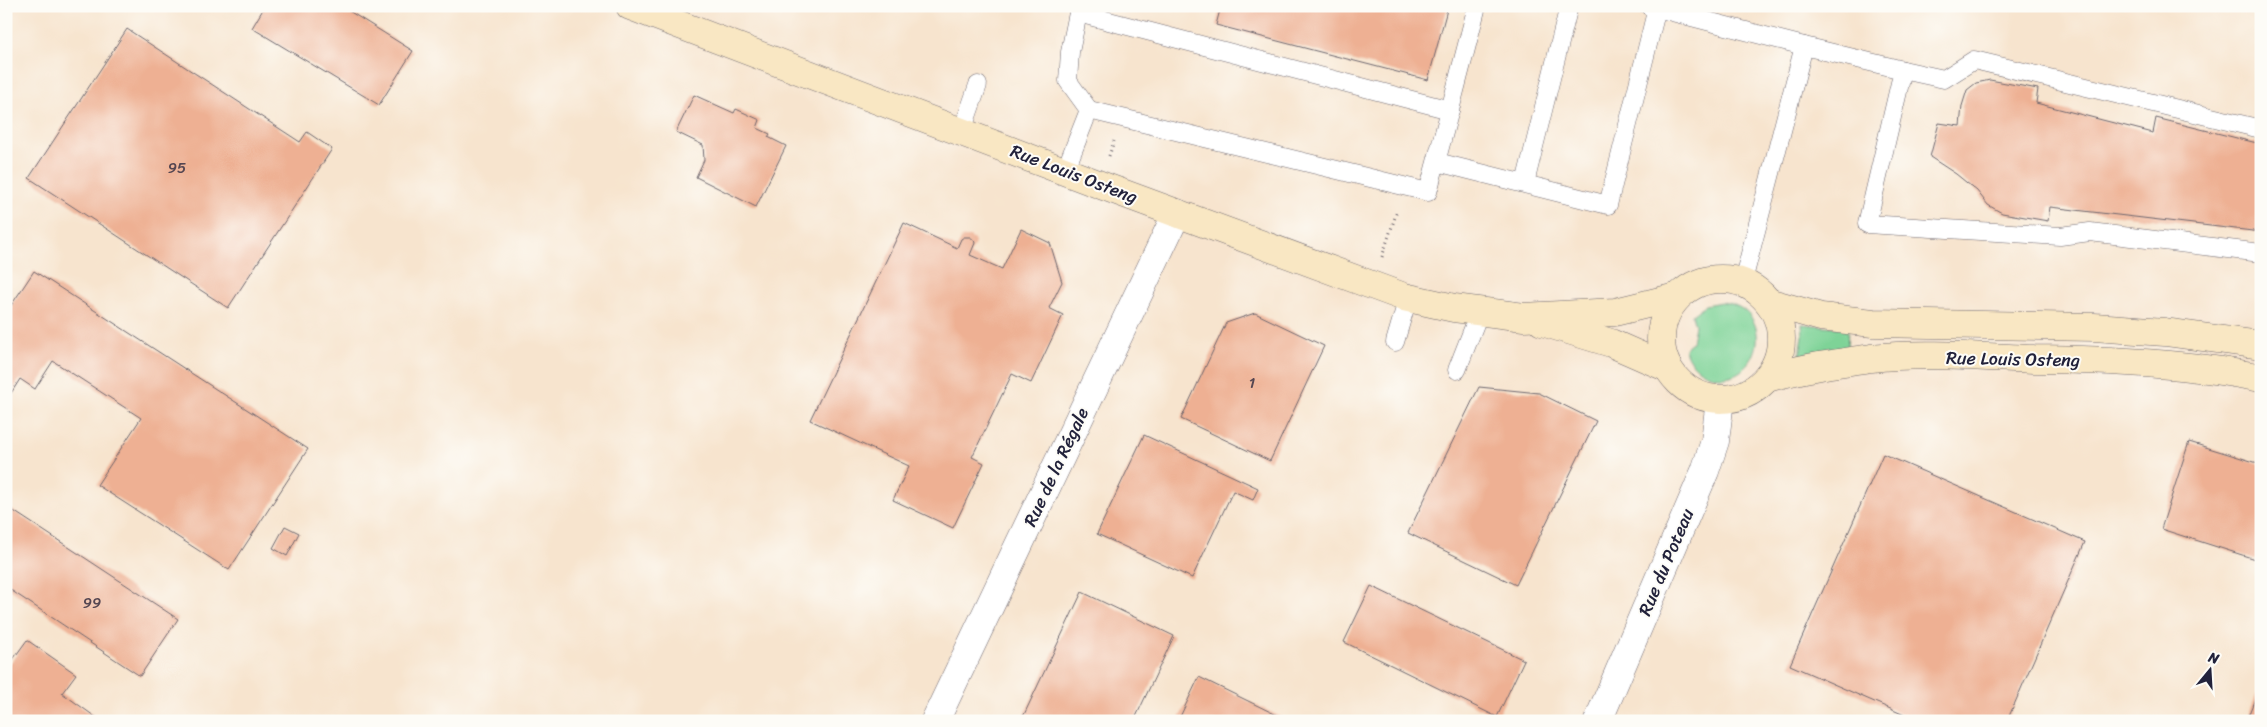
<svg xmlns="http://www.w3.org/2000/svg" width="2267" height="727" font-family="Sriracha,sans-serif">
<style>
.green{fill:#7ed397;stroke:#507a69}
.building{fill:#eeb093}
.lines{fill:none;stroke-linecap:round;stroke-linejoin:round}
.lane-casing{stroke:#6d666e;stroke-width:19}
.street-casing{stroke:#6d666e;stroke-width:29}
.secondary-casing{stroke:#6d666e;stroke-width:29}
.path{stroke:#6d666e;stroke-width:3;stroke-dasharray:1 4;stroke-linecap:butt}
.lane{stroke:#fff;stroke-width:18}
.street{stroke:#fff;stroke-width:28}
.secondary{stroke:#f9e7c3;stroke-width:28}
.labels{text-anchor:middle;stroke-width:4;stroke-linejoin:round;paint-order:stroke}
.number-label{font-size:15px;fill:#554651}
.street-label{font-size:18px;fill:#22223b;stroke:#fdfcf7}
</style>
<rect width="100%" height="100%" fill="#fdfcf7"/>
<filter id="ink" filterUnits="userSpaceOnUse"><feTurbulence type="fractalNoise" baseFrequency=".02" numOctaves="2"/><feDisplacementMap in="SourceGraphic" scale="10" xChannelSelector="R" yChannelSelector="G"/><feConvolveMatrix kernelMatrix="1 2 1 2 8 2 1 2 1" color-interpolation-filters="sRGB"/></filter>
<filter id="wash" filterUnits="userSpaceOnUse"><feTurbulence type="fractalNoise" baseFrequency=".0096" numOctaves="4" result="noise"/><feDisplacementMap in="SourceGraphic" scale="20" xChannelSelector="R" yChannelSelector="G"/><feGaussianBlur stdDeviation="1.12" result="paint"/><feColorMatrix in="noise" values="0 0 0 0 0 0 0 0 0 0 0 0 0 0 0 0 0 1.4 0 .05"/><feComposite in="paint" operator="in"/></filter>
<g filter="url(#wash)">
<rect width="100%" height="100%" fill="#f7e4ce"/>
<g class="green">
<path d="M 1721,302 C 1785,309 1755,399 1703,372 C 1694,367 1686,358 1685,348 L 1692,342 L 1695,325 L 1692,315 L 1705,305 Z"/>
<polygon points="1802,324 1848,328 1847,352 1799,359 1803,336"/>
</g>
<g id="blocks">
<g class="building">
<polygon points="265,6 341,6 413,51 379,105 252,28"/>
<polygon points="1221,6 1448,6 1428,80 1216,25"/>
<polygon points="127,29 300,142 307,132 332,149 228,308 29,178"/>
<polygon points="1990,80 2038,89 2036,103 2153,133 2156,118 2261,144 2261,232 2050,207 2048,221 2002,213 1988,205 1977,191 1956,174 1930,157 1939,123 1960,126 1962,106 1967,90 1976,83"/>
<polygon points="694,95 734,113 736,109 760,120 757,128 770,134 768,137 786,146 756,207 696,177 704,160 703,145 676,132"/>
<polygon points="904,223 957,248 961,239 964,237 970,237 974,240 975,243 970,255 1002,269 1021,229 1050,243 1062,282 1049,308 1063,315 1031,383 1012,374 972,457 984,463 953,528 893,500 909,466 810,420"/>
<polygon points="34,271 308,449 229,570 97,485 141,418 53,361 35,389 20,379 6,401 6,313"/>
<polygon points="1255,313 1324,346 1270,461 1181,419 1226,323"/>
<polygon points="1479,387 1539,393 1596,421 1516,585 1408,533"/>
<polygon points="1144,435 1258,488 1253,500 1233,491 1192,578 1097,534"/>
<polygon points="2189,442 2261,464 2261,561 2161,529"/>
<polygon points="1883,454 2085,542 2007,721 1918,721 1790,665"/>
<polygon points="6,506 178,619 140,676 6,587"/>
<polygon points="285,526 299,533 287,556 273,548"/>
<polygon points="1371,586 1524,660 1497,717 1344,642"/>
<polygon points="1082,592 1174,636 1134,721 1021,721"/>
<polygon points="27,640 76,674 62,693 101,721 6,721 6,669"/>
<polygon points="1199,677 1289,721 1178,721"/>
<polygon points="2261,684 2261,721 2246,721"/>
</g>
</g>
</g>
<g filter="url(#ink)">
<use href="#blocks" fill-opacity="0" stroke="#6d666e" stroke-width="1"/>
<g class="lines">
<g class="lane-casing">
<g id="lane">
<polyline points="1649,6 1804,46 1743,281"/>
<polyline points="1804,46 1903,70"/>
<polyline points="1089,110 1428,192 1450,110"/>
<polyline points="2261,129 1974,60 1944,79 1903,70 1867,224 2060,236 2090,232 2261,253"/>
<polyline points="962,131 978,85"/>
<polyline points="1437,162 1608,205 1657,8"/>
<polyline points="1065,171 1089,110 1068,81 1070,52 1078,13 1450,110 1477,6"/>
<polyline points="1525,183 1569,6"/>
<polyline points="1395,342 1408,298"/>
<polyline points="1457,370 1480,311"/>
</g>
</g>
<g class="street-casing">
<g id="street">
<polyline points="935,721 1177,213"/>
<polyline points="1598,721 1705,471 1715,441 1720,400"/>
</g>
</g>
<g class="secondary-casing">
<g id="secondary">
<polyline points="630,6 1106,187 1404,297 1454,308 1524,317 1615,312 1676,297"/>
<circle cx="1721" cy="339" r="60"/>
<polyline points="1771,303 1821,317 1873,323 2094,327 2165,332 2261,345"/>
<polyline points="1542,322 1611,343 1668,368"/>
<path d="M 1767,378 C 1802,368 1836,363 1871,358 C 1921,352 1983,357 2034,359 C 2108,360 2188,363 2261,378"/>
</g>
</g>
<g class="path">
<polyline points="1109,156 1114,141"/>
<polyline points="1382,257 1397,211"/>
</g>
<use href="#lane" class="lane"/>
<use href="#street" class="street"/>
<use href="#secondary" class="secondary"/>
</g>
</g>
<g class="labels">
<g class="number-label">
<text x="177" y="173">95</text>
<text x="1252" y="388">1</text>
<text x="92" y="608">99</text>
</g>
<g class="street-label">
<text transform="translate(1074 174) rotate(21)" y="6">Rue Louis Osteng</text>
<text transform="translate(2013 359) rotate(1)" y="6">Rue Louis Osteng</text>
<text transform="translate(1056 467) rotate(-65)" y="6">Rue de la Régale</text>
<text transform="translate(1666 562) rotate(-67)" y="6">Rue du Poteau</text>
</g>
</g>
<rect width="2267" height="727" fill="none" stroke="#fdfcf7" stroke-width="25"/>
<g transform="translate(2210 670) rotate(18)" stroke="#fdfcf7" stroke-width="4" paint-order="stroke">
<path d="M0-4L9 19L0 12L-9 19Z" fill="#22223b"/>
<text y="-8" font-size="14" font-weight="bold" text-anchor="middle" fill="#22223b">N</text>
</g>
</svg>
